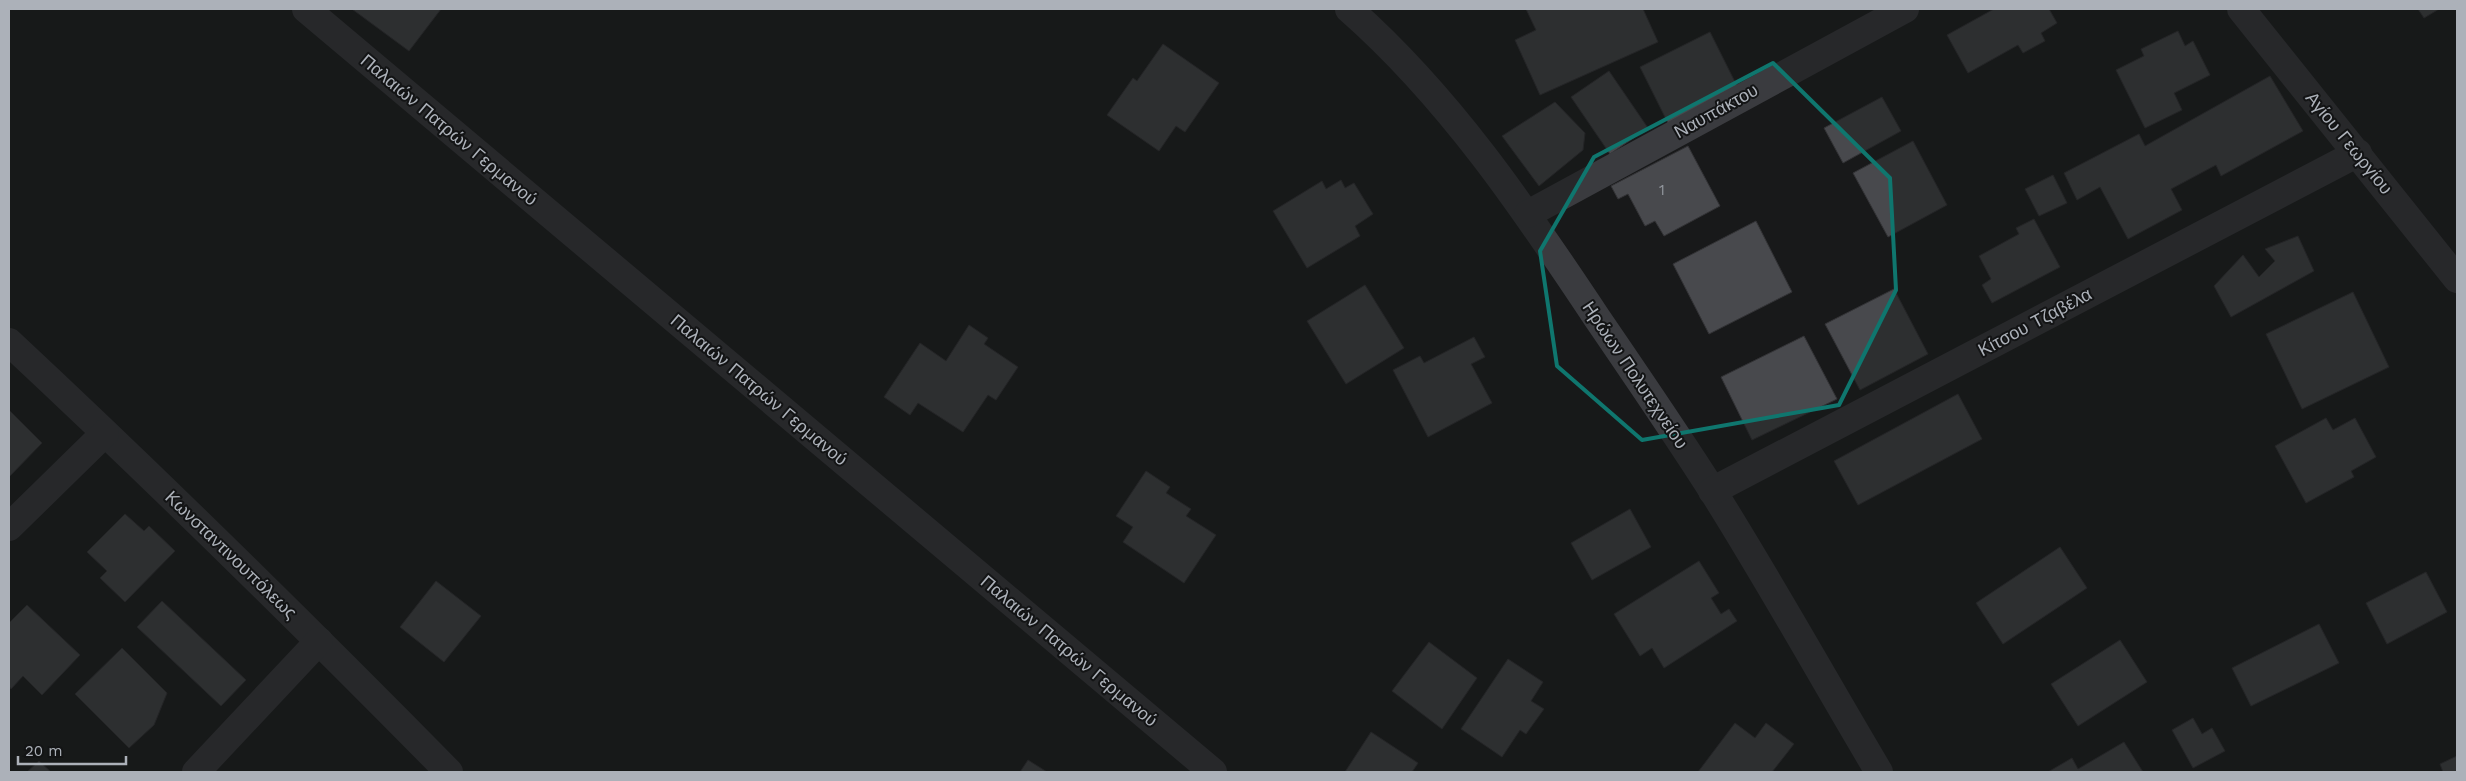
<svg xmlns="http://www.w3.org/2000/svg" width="2466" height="781" font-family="'Work Sans',sans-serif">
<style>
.building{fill:#48494d;stroke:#333336}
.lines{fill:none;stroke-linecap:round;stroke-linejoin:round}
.minor{stroke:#3a3b3f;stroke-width:28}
.marked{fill:none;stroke:#0f766e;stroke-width:4;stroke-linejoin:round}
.labels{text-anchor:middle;stroke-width:4;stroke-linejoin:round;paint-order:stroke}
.number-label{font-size:15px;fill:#93979e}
.street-label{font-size:18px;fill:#acb1b9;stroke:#131415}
</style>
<rect width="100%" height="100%" fill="#18191a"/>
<g class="building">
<polygon points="352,9 441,9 409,51"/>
<polygon points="1526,9 1643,9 1658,42 1540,95 1515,40 1536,30"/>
<polygon points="1994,9 2049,9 2057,23 2041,33 2045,41 2023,53 2018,45 1968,73 1947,35"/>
<polygon points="2418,9 2439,9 2424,18"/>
<polygon points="2178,31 2185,46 2193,41 2210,75 2174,93 2182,110 2145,128 2116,70 2144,56 2141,49"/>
<polygon points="1710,32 1740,92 1670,127 1640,67"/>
<polygon points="1163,44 1219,83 1185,132 1176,126 1159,151 1107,115 1133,78 1137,81"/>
<polygon points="1609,71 1648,128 1610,154 1571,97"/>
<polygon points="2270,76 2303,131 2221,176 2216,165 2171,189 2182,210 2128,239 2100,187 2077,200 2064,173 2139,134 2145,146"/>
<polygon points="1882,97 1901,131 1843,163 1824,128"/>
<polygon points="1555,102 1585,133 1583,150 1539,186 1502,136"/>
<polygon points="1913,141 1947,205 1888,237 1853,173"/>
<polygon points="1688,146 1720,206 1664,236 1655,221 1645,226 1628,194 1618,199 1611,186"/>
<polygon points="2053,175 2067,203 2039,216 2025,189"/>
<polygon points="1341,180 1345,188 1354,183 1373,214 1355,226 1360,236 1307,268 1273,211 1322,181 1326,189"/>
<polygon points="2034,219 2060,267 1992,303 1982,285 1991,279 1979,256 2019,234 2016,228"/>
<polygon points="1756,221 1792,292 1709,334 1673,264"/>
<polygon points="2298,236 2314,271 2231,317 2214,286 2243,255 2259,277 2275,261 2265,249"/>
<polygon points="1365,285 1404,348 1346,384 1307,321"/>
<polygon points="1894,289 1928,354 1860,390 1825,324"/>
<polygon points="2353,292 2389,367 2302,409 2266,334"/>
<polygon points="969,325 988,338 984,344 1018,367 996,400 988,395 963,432 918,403 910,415 884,397 920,343 946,361"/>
<polygon points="1804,336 1837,399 1752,440 1721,377"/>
<polygon points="1474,337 1485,357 1471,364 1492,403 1428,437 1393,370 1420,356 1424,363"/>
<polygon points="1958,394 1982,439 1858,505 1834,461"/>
<polygon points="9,410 42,443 9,477"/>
<polygon points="2326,418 2333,430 2355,418 2376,457 2351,471 2354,477 2306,503 2275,446"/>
<polygon points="1146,471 1170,487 1166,493 1191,509 1186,516 1216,535 1184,583 1123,542 1133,527 1116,516"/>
<polygon points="1630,509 1651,547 1592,580 1571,543"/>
<polygon points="125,514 144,531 149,526 175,551 125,602 100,578 107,571 87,552"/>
<polygon points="2060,547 2087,588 2003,644 1976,603"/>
<polygon points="1699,561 1719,593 1711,598 1721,614 1729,609 1737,621 1664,668 1652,648 1640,656 1614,614"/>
<polygon points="2426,572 2447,612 2387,644 2366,603"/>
<polygon points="436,581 481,616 444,662 400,627"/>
<polygon points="162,601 246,680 221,706 137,627"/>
<polygon points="27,605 80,655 42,695 23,676 11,689 9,686 9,623"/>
<polygon points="2319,624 2339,663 2251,706 2232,668"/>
<polygon points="2120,640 2147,682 2078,726 2051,684"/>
<polygon points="1429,642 1477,678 1442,729 1392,691"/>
<polygon points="122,648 167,693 154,725 129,748 75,694"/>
<polygon points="1508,659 1543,682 1531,701 1544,709 1526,734 1520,730 1502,757 1461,729"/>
<polygon points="2193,718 2202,734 2212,728 2225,751 2193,768 2172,730"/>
<polygon points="1735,723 1755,738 1766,723 1794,744 1772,772 1698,772"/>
<polygon points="1371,732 1418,763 1412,772 1345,772"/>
<polygon points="2124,742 2143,772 2048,772 2072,758 2078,769"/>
<polygon points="2457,756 2457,772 2443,772 2440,764"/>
<polygon points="1028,760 1047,772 1020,772"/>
<polygon points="39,761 51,772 27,772"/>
</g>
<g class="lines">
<g class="minor">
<polyline points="306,9 1213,772"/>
<path d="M 1349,9 C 1449,97 1524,208 1597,318 C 1636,375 1675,432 1712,490 C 1770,582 1823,678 1879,772"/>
<polyline points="2241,9 2457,279"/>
<polyline points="1528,214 1905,9"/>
<path d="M 9,342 C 159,482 305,626 449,772"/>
<polyline points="1712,491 2358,153"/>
<polyline points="9,527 105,433"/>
<polyline points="196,772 319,641"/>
</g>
</g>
<path d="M0 0H2466V781H0ZM 1773,63 L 1890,178 L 1896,290 L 1839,405 L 1642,440 L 1557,366 L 1540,251 L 1594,157 Z" fill="#18191a" fill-opacity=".55" fill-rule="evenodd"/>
<path class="marked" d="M 1773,63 L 1890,178 L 1896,290 L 1839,405 L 1642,440 L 1557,366 L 1540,251 L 1594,157 Z"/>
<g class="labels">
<g class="number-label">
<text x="1662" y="195">1</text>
</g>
<g class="street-label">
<text transform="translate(1716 111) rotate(-29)" y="6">Ναυπάκτου</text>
<text transform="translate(449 130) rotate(40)" y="6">Παλαιών Πατρών Γερμανού</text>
<text transform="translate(2349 143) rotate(51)" y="6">Αγίου Γεωργίου</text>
<text transform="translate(2035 322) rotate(-28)" y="6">Κίτσου Τζαβέλα</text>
<text transform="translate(1635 375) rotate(56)" y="6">Ηρώων Πολυτεχνείου</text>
<text transform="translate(759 390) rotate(40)" y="6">Παλαιών Πατρών Γερμανού</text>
<text transform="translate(231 555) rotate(44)" y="6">Κωνσταντινουπόλεως</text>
<text transform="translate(1069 651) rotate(40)" y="6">Παλαιών Πατρών Γερμανού</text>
</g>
</g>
<rect width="2466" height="781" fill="none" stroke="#acb1b9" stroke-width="20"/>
<path d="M18 756v8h108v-8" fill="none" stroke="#acb1b9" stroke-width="2.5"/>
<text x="25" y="756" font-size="15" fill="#acb1b9" stroke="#131415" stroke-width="4" paint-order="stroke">20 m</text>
</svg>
